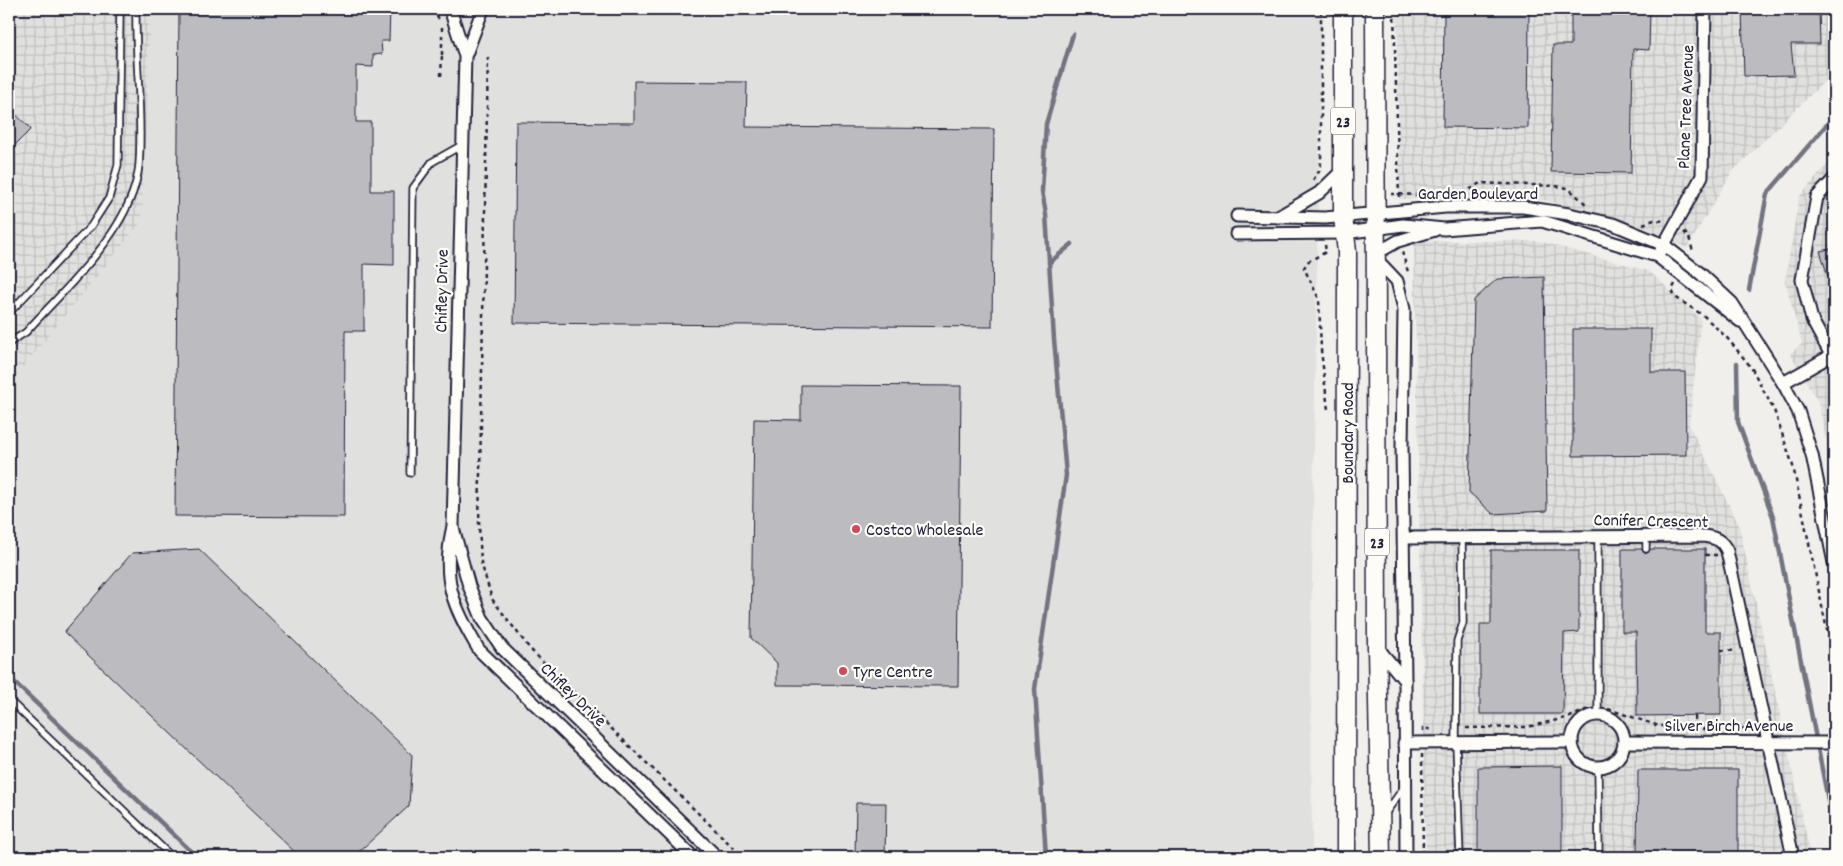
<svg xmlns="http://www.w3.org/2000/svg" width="1843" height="866" font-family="Dekko,sans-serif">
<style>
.built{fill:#e0e0df}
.industrial{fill:url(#industrial-grid)}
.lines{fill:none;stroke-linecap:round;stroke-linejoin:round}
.stream{stroke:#737381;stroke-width:4.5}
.building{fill:#bcbcc0;stroke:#22223b}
.service-casing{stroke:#22223b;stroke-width:9}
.minor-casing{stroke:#22223b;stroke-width:15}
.primary-casing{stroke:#22223b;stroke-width:21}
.path{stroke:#22223b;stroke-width:2.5;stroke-dasharray:4 4;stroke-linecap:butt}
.service{stroke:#fdfcf7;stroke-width:5.5}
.minor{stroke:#fdfcf7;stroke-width:11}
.primary{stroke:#fdfcf7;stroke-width:18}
.poi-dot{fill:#d1495b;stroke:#fdfcf7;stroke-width:2}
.labels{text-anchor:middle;stroke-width:4.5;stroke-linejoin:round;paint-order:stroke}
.shield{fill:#fdfcf7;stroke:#646373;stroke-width:1}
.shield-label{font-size:16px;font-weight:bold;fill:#22223b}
.street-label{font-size:18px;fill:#22223b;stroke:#fdfcf7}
.poi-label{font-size:18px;fill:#22223b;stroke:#fdfcf7;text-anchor:start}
</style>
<defs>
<pattern id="industrial-grid" width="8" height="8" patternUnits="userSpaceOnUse" patternTransform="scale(1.25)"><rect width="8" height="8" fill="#e0e0df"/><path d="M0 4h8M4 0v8" fill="none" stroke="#c0c0c0"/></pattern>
</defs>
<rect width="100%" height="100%" fill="#f0efec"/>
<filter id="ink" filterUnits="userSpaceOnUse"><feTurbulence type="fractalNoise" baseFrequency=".02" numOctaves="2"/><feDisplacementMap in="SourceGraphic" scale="10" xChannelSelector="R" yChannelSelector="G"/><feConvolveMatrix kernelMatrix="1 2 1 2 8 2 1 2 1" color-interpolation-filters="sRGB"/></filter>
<g filter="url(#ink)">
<polygon class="built" points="9,9 1321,9 1311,643 1312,857 9,857"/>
<g class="industrial">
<polygon points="9,9 150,9 142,221 9,384"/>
<polygon points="1397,9 1834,9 1834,72 1732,172 1687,248 1639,225 1543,200 1399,199"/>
<polygon points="1834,157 1834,476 1818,402 1790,353 1802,344 1785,281 1799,197"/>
<polygon points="1414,241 1539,241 1649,271 1701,319 1689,425 1739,525 1811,857 1426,857"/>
</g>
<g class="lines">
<g class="stream">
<polyline points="1049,263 1072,244"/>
<polyline points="1749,290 1767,194 1834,116"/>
<polyline points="1737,363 1738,422 1773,517 1834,831"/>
<polyline points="9,677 197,857"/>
<polyline points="1046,857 1035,689 1066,475 1054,339 1046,214 1042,191 1046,124 1073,34"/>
</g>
</g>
<g class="building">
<polygon points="179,9 390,9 389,41 381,41 382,54 373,55 373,67 356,66 356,122 371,122 371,191 394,191 394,265 364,264 364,331 345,331 344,517 175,516"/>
<polygon points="1444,9 1529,9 1528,128 1443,127"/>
<polygon points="1571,9 1650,9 1649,50 1633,49 1631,173 1551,172 1553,45 1571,45"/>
<polygon points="1742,9 1819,9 1820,44 1791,44 1794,75 1744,76"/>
<polygon points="634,81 747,82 746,127 994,129 992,327 514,323 516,122 634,123"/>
<polygon points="9,108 31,129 9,151"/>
<polygon points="1834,248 1834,289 1832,289 1820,251"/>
<polygon points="1544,277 1547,511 1493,514 1469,492 1474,300 1497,279"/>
<polygon points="1573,329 1651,329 1651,372 1685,372 1686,455 1573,456"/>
<polygon points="801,385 961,386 958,686 777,685 777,663 751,638 754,419 801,420"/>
<polygon points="199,549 412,755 409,806 353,857 300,857 64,632 132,553"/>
<polygon points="1622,549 1641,549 1646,554 1651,549 1705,549 1705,632 1721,632 1721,715 1637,716 1636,632 1622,632"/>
<polygon points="1491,550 1579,550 1579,632 1564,633 1563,714 1480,714 1480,624 1491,624"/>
<polygon points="1562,766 1562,857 1494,857 1494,852 1478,852 1478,767"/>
<polygon points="1638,770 1738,770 1738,857 1637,857"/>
<polygon points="856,803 886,803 885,857 855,857"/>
</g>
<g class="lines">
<g class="service-casing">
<g id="service">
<polyline points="9,313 91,226 109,198 118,165 120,9"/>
<path d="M 9,343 L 26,332 C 67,286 133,229 139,165 C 143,113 135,61 136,9"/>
<polyline points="410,473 413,188 432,162 462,145"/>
<polyline points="1598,536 1598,715"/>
<polyline points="1646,536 1646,549"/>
<polyline points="9,700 172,857"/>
<polyline points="1598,767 1599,857"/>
<polyline points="1385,814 1404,787"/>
<polyline points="1460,857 1456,742 1457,641 1463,623 1462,536"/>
</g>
</g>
<g class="minor-casing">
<g id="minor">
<path d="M 450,9 L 465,56 L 453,526 C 441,579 452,605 479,650 L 693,857"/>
<polyline points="466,54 483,9"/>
<polyline points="1237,216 1325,218 1446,207 1523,207 1569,214 1613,224 1664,245 1701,274 1732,303 1783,383 1798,411 1812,455 1834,563"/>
<polyline points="1278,217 1319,193 1344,169"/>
<polyline points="1236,234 1345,233 1403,225 1444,229 1542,221 1657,256 1740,321"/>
<polyline points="1661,250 1702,176 1705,9"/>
<polyline points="1377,253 1398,241 1435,230"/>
<polyline points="1377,260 1397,281 1404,309 1402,447 1405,681"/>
<polyline points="1831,355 1812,320 1802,280 1817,197 1834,179"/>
<polyline points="1783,383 1834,354"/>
<polyline points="453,528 469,586 482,618 502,648 717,857"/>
<path d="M 1404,538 L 1704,536 C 1716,538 1722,540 1727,551 L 1793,857"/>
<polyline points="1377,647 1405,681 1406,857"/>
<circle cx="1598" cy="741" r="26"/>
<polyline points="1624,742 1834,743"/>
<polyline points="1404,743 1572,742"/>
</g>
</g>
<g class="primary-casing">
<g id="primary">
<polyline points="1343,9 1343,217 1347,252 1346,857"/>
<polyline points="1375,9 1377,647 1381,857"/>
</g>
</g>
<g class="path">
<polyline points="432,9 439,19"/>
<polyline points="1394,9 1399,200"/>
<polyline points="442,55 442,27"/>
<polyline points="488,57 479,525 481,562 492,599 530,649 743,857"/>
<polyline points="441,76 442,55"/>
<polyline points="1313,180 1320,170 1321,162 1321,9"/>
<polyline points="1391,194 1425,195"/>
<polyline points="1463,194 1480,183 1555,186 1568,188 1587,205"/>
<polyline points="1643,224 1654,220 1664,221"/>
<polyline points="1684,232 1689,237 1693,252"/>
<polyline points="1325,245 1326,252 1307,262 1304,268 1319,299 1321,350 1328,410"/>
<polyline points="1402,252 1409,275"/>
<polyline points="1675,284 1672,290 1675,297 1704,316 1728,339 1751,367 1774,410 1793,466 1834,664"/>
<polyline points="1705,555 1717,555"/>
<polyline points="1721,650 1737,651"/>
<polyline points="1608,709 1656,725 1682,729"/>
<polyline points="1695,716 1695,730"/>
<polyline points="1466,728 1527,727 1570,717 1590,708"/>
<polyline points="1702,729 1754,728"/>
<polyline points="1423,731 1423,727 1431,730"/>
<polyline points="1422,754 1423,857"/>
</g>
<use href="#service" class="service"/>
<use href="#minor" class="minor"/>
<use href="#primary" class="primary"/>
</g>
</g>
<g class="poi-dot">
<circle cx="856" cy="529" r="5"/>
<circle cx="843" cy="671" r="5"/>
</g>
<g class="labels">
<g class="shield">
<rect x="1330.5" y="107.5" width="25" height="27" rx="4"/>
<rect x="1364.5" y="528.5" width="25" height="27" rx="4"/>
</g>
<g class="shield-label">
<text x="1343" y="127">23</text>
<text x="1377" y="548">23</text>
</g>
<g class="street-label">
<text transform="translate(1685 107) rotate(-88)" y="6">Plane Tree Avenue</text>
<text x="1478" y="199">Garden Boulevard</text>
<text transform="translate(441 291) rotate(-89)" y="6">Chifley Drive</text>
<text transform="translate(1347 433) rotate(-90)" y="6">Boundary Road</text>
<text transform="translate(1651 520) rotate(1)" y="6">Conifer Crescent</text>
<text transform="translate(574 694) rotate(44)" y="6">Chifley Drive</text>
<text x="1729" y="731">Silver Birch Avenue</text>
</g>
<g class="poi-label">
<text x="866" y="535">Costco Wholesale</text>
<text x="853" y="677">Tyre Centre</text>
</g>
</g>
<rect width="1843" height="866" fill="none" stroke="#fdfcf7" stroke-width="30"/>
<rect x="15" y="15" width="1813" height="836" fill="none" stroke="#22223b" stroke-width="2" filter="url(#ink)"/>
</svg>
